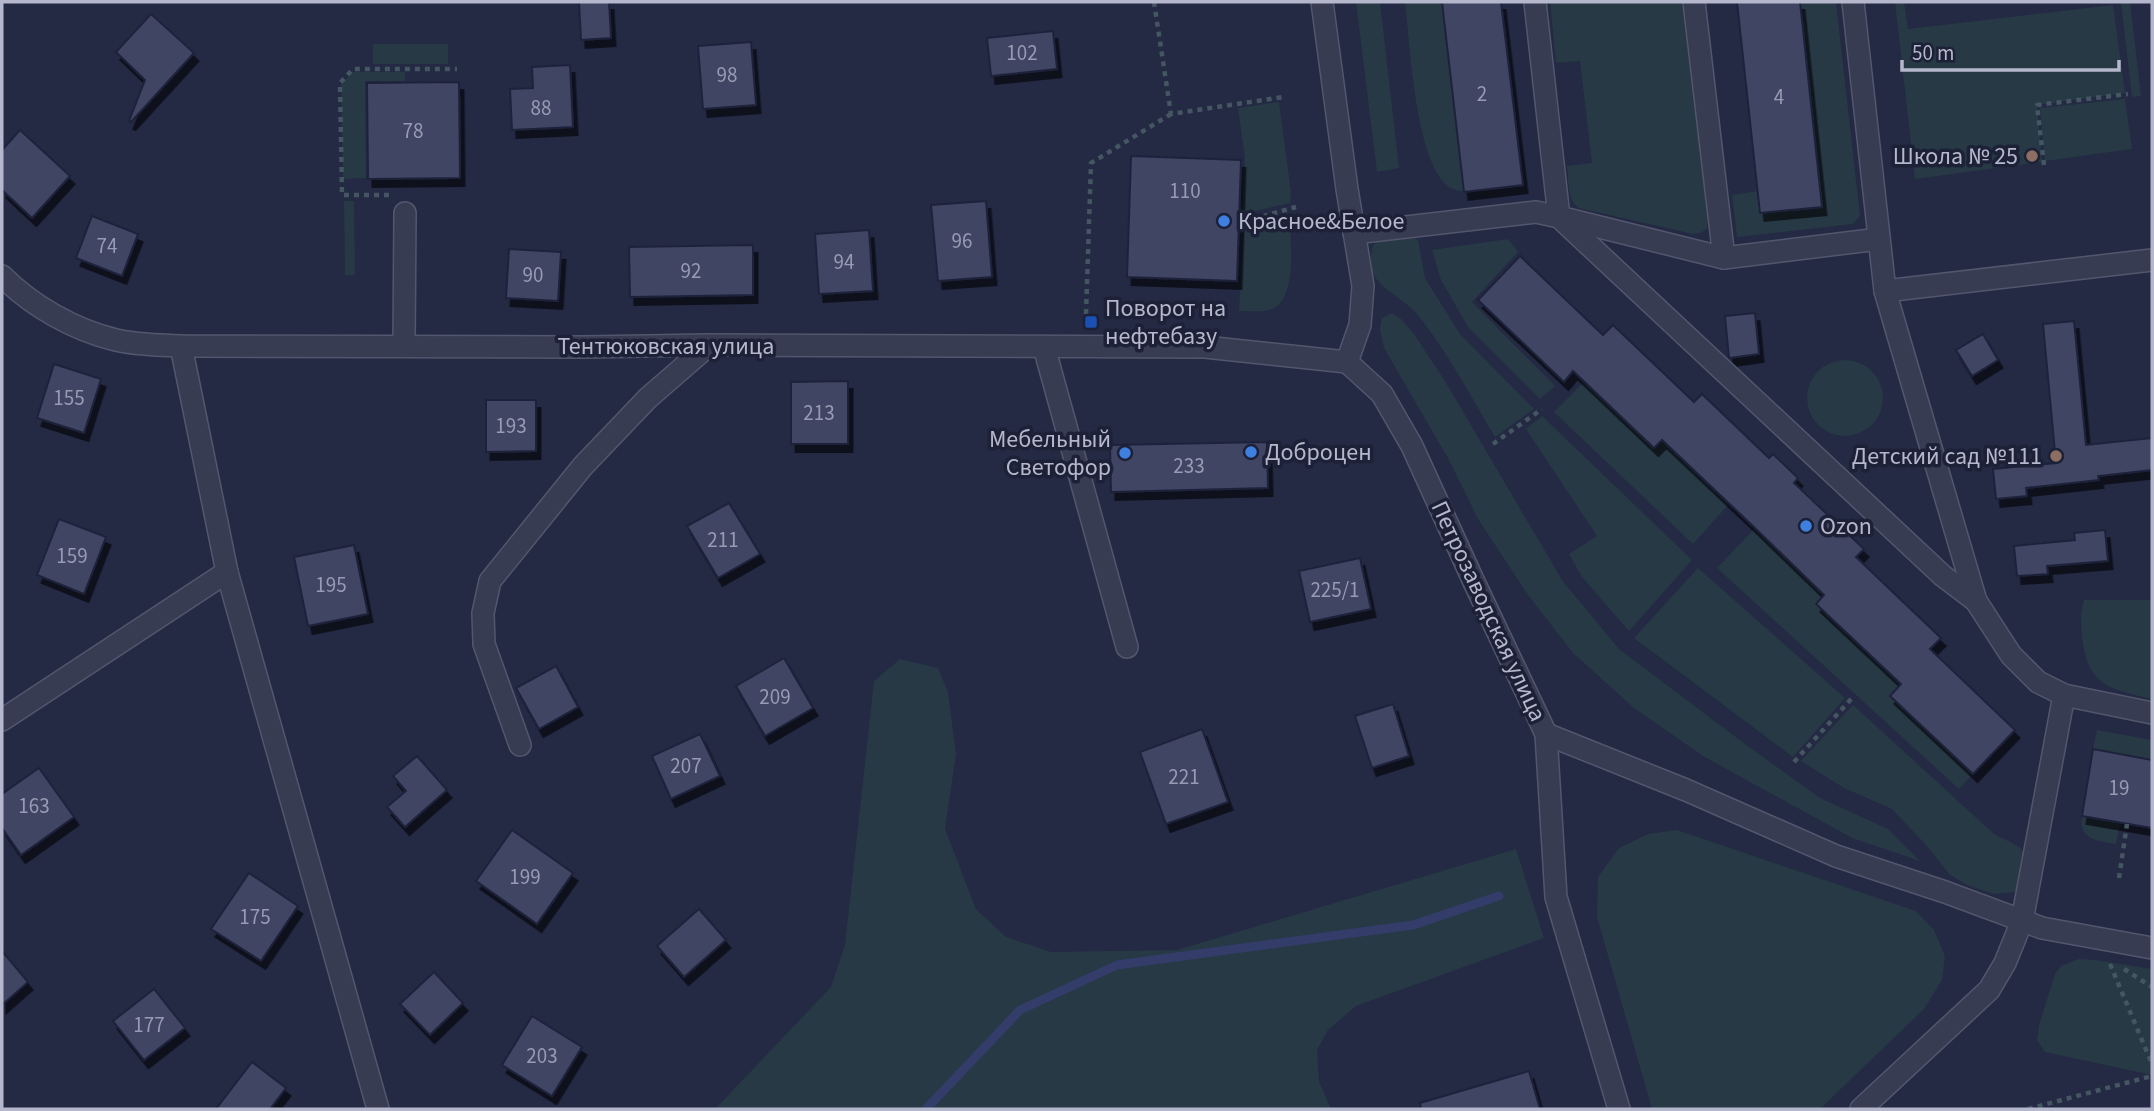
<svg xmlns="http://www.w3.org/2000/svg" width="2154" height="1111" font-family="'Source Sans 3',sans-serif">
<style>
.green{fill:#263945}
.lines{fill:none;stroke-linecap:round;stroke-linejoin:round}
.stream{stroke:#343c6a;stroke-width:9}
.building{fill:#404564;stroke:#1f233a;stroke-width:2;filter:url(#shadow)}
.minor-casing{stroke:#53576d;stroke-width:24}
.path{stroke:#445661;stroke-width:4.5;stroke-dasharray:5 5;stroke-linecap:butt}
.minor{stroke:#383c53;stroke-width:21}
.education-dot{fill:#8d6e63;stroke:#1d2138;stroke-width:2.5}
.shop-dot{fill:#3f7fe0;stroke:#1d2138;stroke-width:2.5}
.transit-dot{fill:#1a4fb4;stroke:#1d2138;stroke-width:2.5}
.labels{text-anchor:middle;stroke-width:7;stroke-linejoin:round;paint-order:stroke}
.number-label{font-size:21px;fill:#989bb3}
.poi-label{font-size:24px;fill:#b5b8cd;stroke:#1d2138;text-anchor:start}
.street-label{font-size:24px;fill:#b5b8cd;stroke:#1d2138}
</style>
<defs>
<filter id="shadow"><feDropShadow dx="4.5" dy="8" stdDeviation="0" flood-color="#0009"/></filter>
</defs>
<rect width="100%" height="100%" fill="#242944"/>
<g class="green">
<polygon points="1356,2 1380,2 1399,168 1377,172"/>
<path d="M 1405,2 L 1442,2 L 1464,192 C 1459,191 1454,190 1449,187 C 1415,163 1410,43 1405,2 Z"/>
<path d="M 1550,2 L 1682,2 L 1708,221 L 1707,228 L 1701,233 L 1693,234 L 1579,208 C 1566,200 1569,180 1567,166 L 1592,163 L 1580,61 L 1556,63 Z"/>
<polygon points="1800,2 1836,2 1860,216 1853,224 1737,237 1732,195 1758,191 1760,213 1822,206"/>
<polygon points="1895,2 1904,2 1908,29 2113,5 2125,93 2037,105 2042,162 1915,179"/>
<polygon points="2121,2 2130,2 2141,96 2132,97"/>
<rect x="373" y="44" width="75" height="20"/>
<polygon points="354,72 405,72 405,81 365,81 366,178 343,179 341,84"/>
<polygon points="2125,99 2132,149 2045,161 2040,108"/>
<polygon points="1279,102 1291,192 1290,203 1242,214 1245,159 1238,108"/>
<polygon points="344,201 354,201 355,275 345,275"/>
<path d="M 1290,216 C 1290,241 1298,298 1272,309 C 1262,313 1250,311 1239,311 L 1244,227 Z"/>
<path d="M 1410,236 L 1418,240 L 1425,278 L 1460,334 L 1534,409 L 1495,437 C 1471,397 1446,349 1416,313 C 1404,299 1381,290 1372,272 C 1369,264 1371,254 1373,245 L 1381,240 Z"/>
<polygon points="1508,239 1518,252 1472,302 1555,386 1540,399 1468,327 1441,280 1432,250"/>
<polygon points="1392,313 1401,319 1414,334 1445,381 1562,580 1619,649 1741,741 1820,798 1888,829 1920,861 1852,838 1703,756 1634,708 1573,653 1528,595 1478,519 1449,460 1384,348 1380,329 1382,318"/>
<circle cx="1845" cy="398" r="38"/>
<polygon points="1584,382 1654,448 1662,440 1729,504 1693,544 1554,412"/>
<polygon points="1542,416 1692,560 1629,631 1582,577 1569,554 1597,536 1526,429"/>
<polygon points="1754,529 1824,595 1816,604 1901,684 1891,696 1973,774 1959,789 1717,568"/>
<polygon points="1698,568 1845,698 1793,757 1634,638"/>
<path d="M 2084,600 L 2152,600 L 2152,699 C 2109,689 2088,686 2082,637 C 2081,623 2080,613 2084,600 Z"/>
<polygon points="900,659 938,668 948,692 956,754 945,829 976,909 1006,937 1051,952 1177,950 1516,849 1544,938 1356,1006 1328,1030 1317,1050 1319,1081 1331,1109 715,1109 831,987 845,945 874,681"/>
<path d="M 1853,705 L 1994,834 C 2028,851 2029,848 2023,885 L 2014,892 L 1994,894 L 1967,885 L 1950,875 L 1926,845 L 1892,809 L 1844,788 L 1801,761 Z"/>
<polygon points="2097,730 2152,740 2152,760 2093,749"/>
<path d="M 2082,817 L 2120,823 L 2116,844 C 2099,841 2078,840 2082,817 Z"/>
<polygon points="1677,830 1916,911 1934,930 1945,956 1942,980 1924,1009 1820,1109 1652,1109 1597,917 1598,877 1619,848 1648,834"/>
<polygon points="2079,959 2096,960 2152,969 2152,1075 2045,1052 2037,1040 2039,1025 2055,974 2061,966"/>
</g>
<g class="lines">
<polyline class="stream" points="926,1109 1020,1010 1117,965 1413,925 1499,896"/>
</g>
<g class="building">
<polygon points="579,2 609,2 611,38 581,40"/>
<polygon points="1442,2 1501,2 1523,185 1464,192"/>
<polygon points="1737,2 1800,2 1822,207 1760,213"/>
<polygon points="151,14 194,53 131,122 129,121 145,80 116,52"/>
<polygon points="1053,31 1057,69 991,76 987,38"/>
<polygon points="751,42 756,105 703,109 698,46"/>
<polygon points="570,65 573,127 512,130 510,89 533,88 532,67"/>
<polygon points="459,82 460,178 368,179 367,83"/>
<polygon points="20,130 70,176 32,218 2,190 2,150"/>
<polygon points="1131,156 1241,160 1237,281 1127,277"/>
<polygon points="986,201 992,277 938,281 931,205"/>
<polygon points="92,216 138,234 122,276 76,258"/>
<polygon points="869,230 873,291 819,294 815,234"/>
<polygon points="753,245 753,295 630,297 629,247"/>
<polygon points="509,249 561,252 558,301 506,298"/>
<polygon points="1520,256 1603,335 1613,325 1694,402 1702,394 1769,458 1773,454 1798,478 1794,483 1864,549 1856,557 1941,638 1930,649 2015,730 1973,774 1890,696 1901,684 1816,604 1824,595 1755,528 1662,440 1654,448 1573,371 1564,382 1478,300"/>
<polygon points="1755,313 1759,354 1729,358 1725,316"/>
<polygon points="2074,321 2086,445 2152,438 2152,470 2098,476 2099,480 2026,488 2027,496 1996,499 1993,469 2056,463 2043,324"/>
<polygon points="1983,334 1998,360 1972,376 1956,350"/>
<polygon points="54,364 101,379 84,433 37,418"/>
<polygon points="848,381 848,444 791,444 791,382"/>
<polygon points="486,400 536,400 536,451 486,452"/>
<polygon points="1267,442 1268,488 1111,492 1110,445"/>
<polygon points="729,503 760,554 718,578 687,526"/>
<polygon points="59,519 106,537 84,594 37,575"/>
<polygon points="2105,530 2108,561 2047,566 2048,574 2017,576 2014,546 2075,540 2074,533"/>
<polygon points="354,545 368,614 308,626 294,557"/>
<polygon points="1360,558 1371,609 1310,622 1299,571"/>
<polygon points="784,658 813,708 765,736 736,686"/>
<polygon points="556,666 578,707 539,729 516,688"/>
<polygon points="1393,704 1409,756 1372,768 1355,716"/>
<polygon points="1202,729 1228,802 1166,824 1140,752"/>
<polygon points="700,734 720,776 671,799 652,756"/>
<polygon points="2093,749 2152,760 2152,828 2082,816"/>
<polygon points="417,756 447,790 405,827 387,807 406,791 393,776"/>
<polygon points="39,768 74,817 21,855 2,828 2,794"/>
<polygon points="512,830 573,873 537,924 476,881"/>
<polygon points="249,873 298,906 261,961 211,929"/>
<polygon points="699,909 726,940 684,977 657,946"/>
<polygon points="2,951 28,982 2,1005"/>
<polygon points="434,972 463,1003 430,1035 400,1004"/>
<polygon points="154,989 185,1028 144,1060 113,1021"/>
<polygon points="532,1016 582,1047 552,1096 502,1065"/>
<polygon points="252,1062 286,1088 270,1109 216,1109"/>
<polygon points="1529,1071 1540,1109 1421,1109 1420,1103"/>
</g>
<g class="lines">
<g class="minor-casing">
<g id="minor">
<polyline points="1322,2 1347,189 1363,286 1360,325 1347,362"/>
<polyline points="1535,2 1559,217 1724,258 1879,239"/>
<polyline points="1694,2 1724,258"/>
<polyline points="1853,2 1885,291 1976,601"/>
<polyline points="1354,233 1536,212 1559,217 1943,576 1976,601 2011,655 2038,682 2064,695 2152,713"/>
<path d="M 2,276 C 32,306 74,330 116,340 C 137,345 160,345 181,346 L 584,347 L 709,345 L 1205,347 L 1347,362"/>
<polyline points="1885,291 2152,260"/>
<polyline points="181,346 227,572 378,1109"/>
<polyline points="404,346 405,213"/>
<polyline points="1044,347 1127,647"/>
<polyline points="1347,362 1382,394 1412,446 1474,582 1546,734 1556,897 1619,1109"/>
<polyline points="2,720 227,572"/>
<polyline points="1546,734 1686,790 1836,856 1945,892 2042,928 2152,948"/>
<polyline points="520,745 484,644 483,613 490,581 583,466 648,398 709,345"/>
<polyline points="1861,1109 1989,990 2005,963 2022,921 2064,695"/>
</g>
</g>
<g class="path">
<polyline points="1154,2 1171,114 1283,97"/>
<polyline points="2044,165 2037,105 2128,94"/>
<polyline points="389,195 342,195 340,83 353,69 457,69"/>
<polyline points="1253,219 1296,207"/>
<polyline points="1086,314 1091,163 1171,114"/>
<polyline points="1493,444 1542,409"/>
<polyline points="1794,762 1852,698"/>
<polyline points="2119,878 2127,824"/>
<polyline points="2110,964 2152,1064"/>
<polyline points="2124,969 2152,987"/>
<polyline points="2028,1109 2152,1076"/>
</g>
<use href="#minor" class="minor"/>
</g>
<g class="education-dot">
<circle cx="2032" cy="156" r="7"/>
<circle cx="2056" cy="456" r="7"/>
</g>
<g class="shop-dot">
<circle cx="1224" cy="221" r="7"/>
<circle cx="1251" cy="452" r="7"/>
<circle cx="1125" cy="453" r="7"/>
<circle cx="1806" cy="526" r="7"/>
</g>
<rect class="transit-dot" x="1084" y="315" width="14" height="14" rx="3.5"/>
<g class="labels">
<g class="number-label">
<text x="1022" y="60">102</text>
<text x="727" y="82">98</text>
<text x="1482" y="101">2</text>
<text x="1779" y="104">4</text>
<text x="541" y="115">88</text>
<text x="413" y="138">78</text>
<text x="1185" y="198">110</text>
<text x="962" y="248">96</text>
<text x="107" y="253">74</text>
<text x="844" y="269">94</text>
<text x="691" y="278">92</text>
<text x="533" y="282">90</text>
<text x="69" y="405">155</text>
<text x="819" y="420">213</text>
<text x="511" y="433">193</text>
<text x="1189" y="473">233</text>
<text x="723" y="547">211</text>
<text x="72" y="563">159</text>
<text x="331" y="592">195</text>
<text x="1335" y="597">225/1</text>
<text x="775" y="704">209</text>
<text x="686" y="773">207</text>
<text x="1184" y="784">221</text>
<text x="2119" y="795">19</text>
<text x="34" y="813">163</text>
<text x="525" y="884">199</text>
<text x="255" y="924">175</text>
<text x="149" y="1032">177</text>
<text x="542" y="1063">203</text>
</g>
<g class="poi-label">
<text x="2018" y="164" text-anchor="end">Школа № 25</text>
<text x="1238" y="229">Красное&amp;Белое</text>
<text x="1105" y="316">Поворот на<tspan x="1105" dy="28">нефтебазу</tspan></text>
<text x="1111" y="447" text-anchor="end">Мебельный<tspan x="1111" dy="28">Светофор</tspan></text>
<text x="1265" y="460">Доброцен</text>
<text x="2042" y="464" text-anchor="end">Детский сад №111</text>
<text x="1820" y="534">Ozon</text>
</g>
<g class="street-label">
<text x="666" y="354">Тентюковская улица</text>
<text transform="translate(1489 611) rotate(65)" y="8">Петрозаводская улица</text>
</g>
</g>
<rect width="2154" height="1111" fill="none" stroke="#b5b8cd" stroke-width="7"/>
<path d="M1902 60v10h217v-10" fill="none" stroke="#b5b8cd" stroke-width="3.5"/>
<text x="1912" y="60" font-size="21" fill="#b5b8cd" stroke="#1d2138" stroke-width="5" paint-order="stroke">50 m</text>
</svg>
